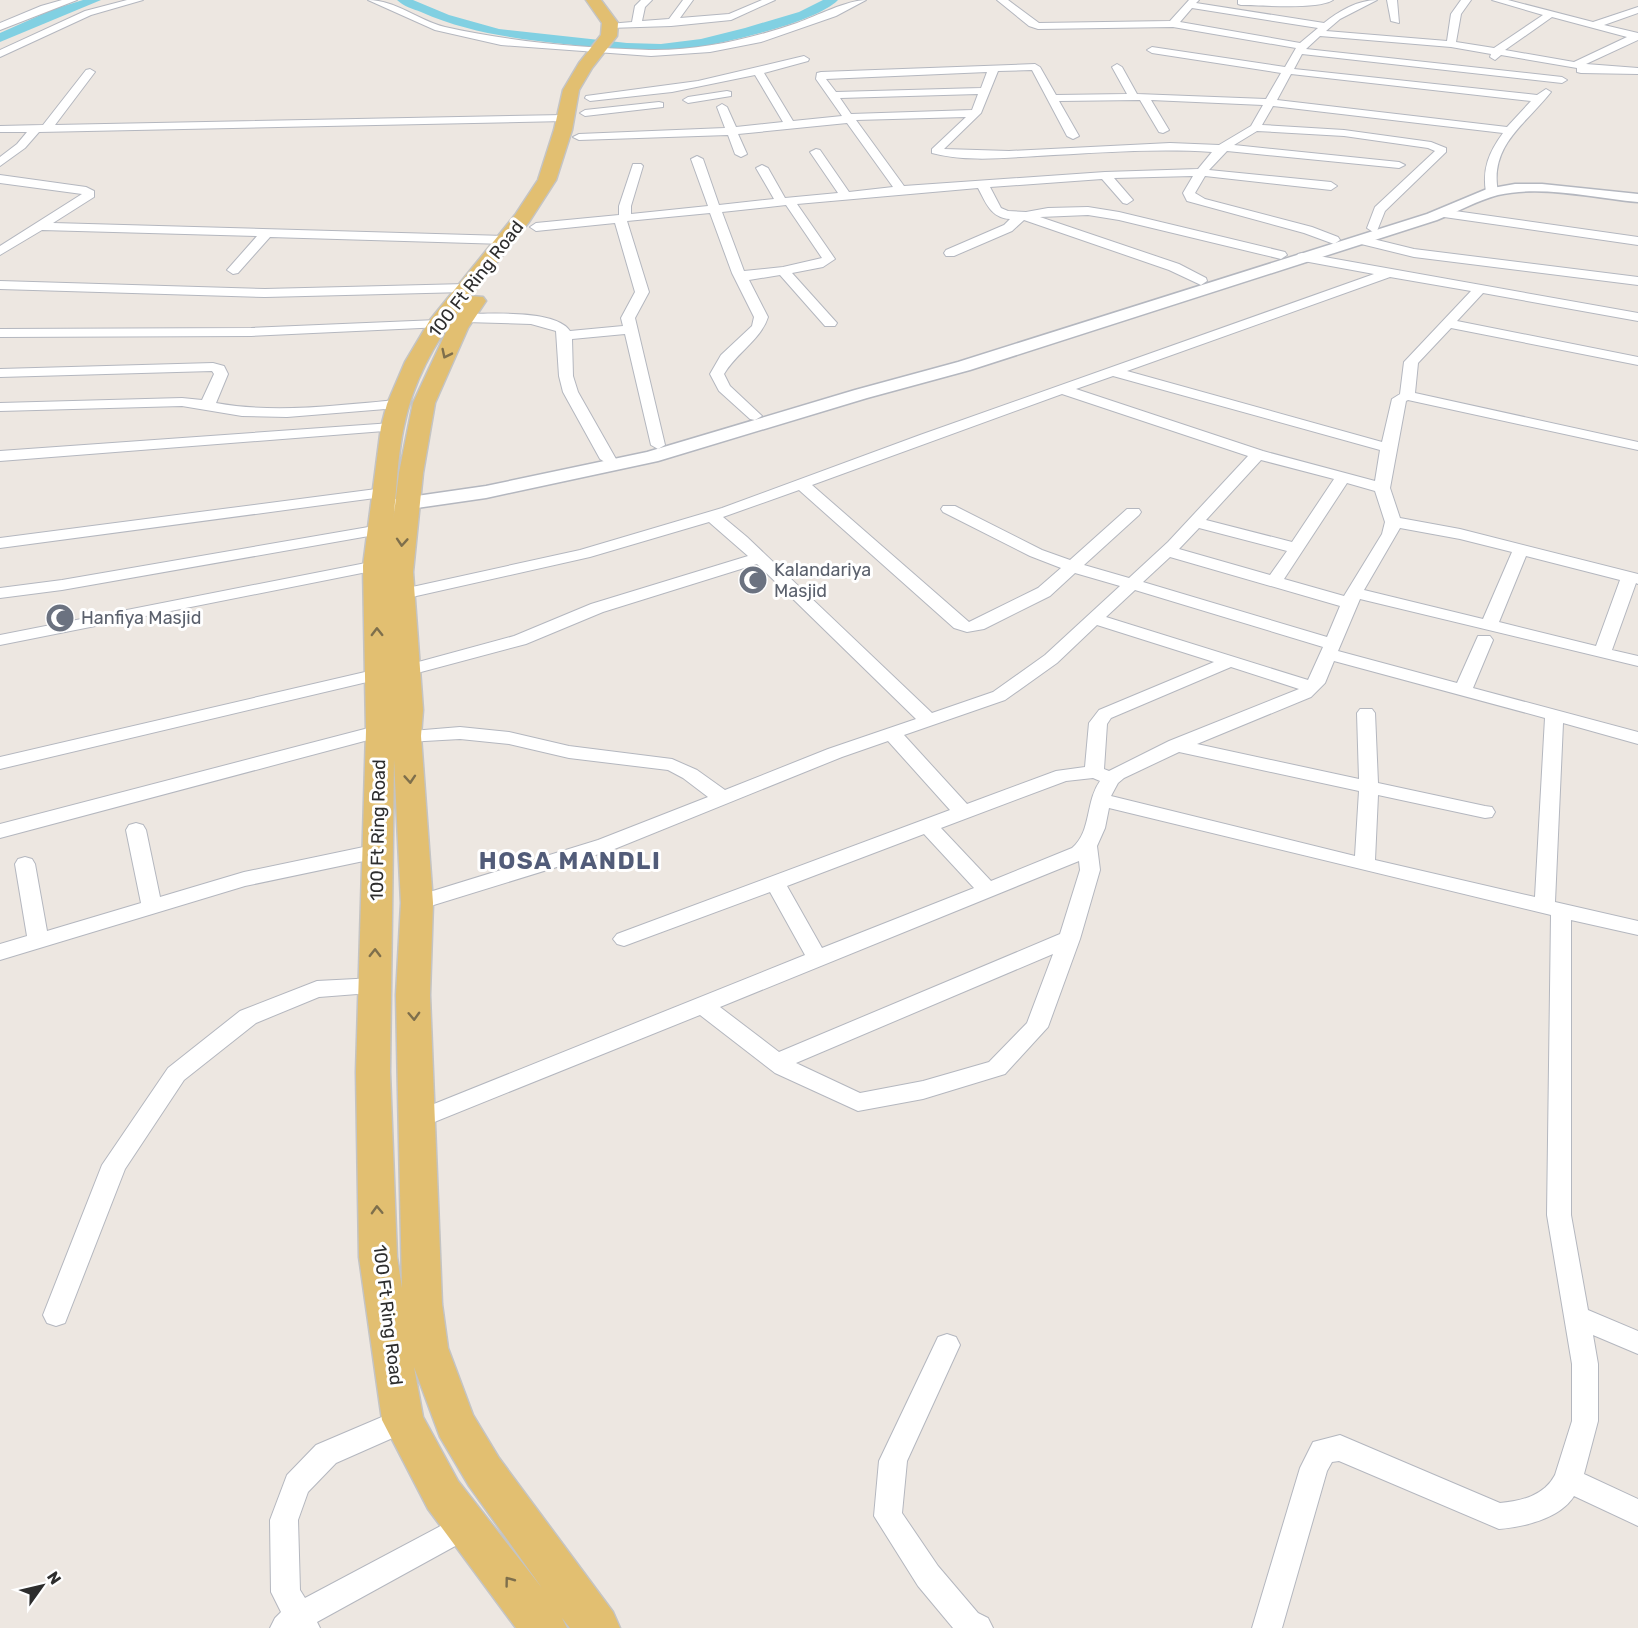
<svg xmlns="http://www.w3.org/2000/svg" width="1638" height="1628" font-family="Rubik,sans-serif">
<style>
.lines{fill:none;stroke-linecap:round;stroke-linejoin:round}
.canal{fill:#81d0e2;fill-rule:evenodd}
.minor-casing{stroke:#b4b7bf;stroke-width:2}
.tertiary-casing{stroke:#b4b7bf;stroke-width:3}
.primary-casing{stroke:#c4c4c4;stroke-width:3}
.minor{fill:#fff;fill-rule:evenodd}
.tertiary{fill:#fff;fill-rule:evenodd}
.primary{fill:#e2bf71;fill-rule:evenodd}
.oneway{stroke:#7e6f4c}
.labels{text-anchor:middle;stroke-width:6;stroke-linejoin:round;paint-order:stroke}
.street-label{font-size:18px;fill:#2d2d2d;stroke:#fff}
.worship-label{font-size:18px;fill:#5b616d;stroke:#fff;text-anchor:start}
.district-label{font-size:24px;font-weight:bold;letter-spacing:1.5px;fill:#525c79;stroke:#fff}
</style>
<rect width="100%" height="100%" fill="#ede7e1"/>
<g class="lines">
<g class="canal">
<polygon points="83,0 101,0 0,42 0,33 54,9"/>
<path d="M 397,0 L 413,0 L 449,15 L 499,29 L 627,43 L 661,44 L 701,39 L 745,28 L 799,12 L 823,0 L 838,0 C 814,25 695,51 659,52 C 630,52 601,48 573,45 C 519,39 471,34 421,12 C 413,9 403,6 397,0 Z"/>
</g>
<g class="minor-casing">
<g id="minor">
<polygon points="62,0 77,0 0,30 0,23 41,6"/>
<polygon points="127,0 143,0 91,15 0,57 0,50 85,11"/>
<path d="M 368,0 C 396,0 419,21 445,27 C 512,42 581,48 649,50 C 700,51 750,39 797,23 C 816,16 848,0 866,0 L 836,16 L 761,42 L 710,52 L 651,56 L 501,45 L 435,30 Z"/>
<polygon points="641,0 652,0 645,7 642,21 669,19 683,0 693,0 680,18 729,14 762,0 775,0 731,20 671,26 609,28 609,24 632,22 635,6"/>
<path d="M 997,0 L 1008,0 L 1039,23 L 1170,21 L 1189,0 L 1199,0 L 1196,3 L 1324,23 C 1339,11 1358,0 1377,0 L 1340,19 L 1326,31 L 1447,41 L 1451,14 L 1461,0 L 1471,0 L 1461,14 L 1456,42 L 1494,48 L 1543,15 L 1492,0 L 1508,0 L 1593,22 L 1638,7 L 1638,13 L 1604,25 L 1638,33 L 1638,40 L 1586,64 L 1638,68 L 1638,74 L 1581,73 L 1577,72 L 1577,68 L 1501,55 L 1495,60 L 1490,57 L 1491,54 L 1451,47 L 1320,36 L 1306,49 L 1562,77 L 1567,80 L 1562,83 L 1302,54 L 1294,69 L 1537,95 L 1546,89 L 1551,92 C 1526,124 1489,145 1498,192 L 1492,196 L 1486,192 C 1482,169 1489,152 1503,133 L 1273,106 L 1262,125 L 1344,130 L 1431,142 L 1446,148 L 1446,152 L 1385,211 L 1377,231 L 1373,232 L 1367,228 L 1375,207 L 1435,151 L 1428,148 L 1344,136 L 1257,131 L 1234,145 L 1399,162 L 1405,165 L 1399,168 L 1227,151 L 1209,170 L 1331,182 L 1337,186 L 1331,190 L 1205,176 L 1195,193 L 1205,199 L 1312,227 L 1338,237 L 1340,240 L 1334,244 L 1304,233 L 1187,201 L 1183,193 L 1193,176 L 1114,178 L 1133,200 L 1127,204 L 1123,203 L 1102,179 L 990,187 L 1001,208 L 1008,211 L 1026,212 L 1048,208 L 1088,207 L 1119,212 L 1285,252 L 1287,255 L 1281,259 L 1119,220 L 1088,215 L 1040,217 L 1179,264 L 1206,278 L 1207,281 L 1201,285 L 1169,270 L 1024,220 L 1012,231 L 954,256 L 946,256 L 944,253 L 946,250 L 1004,225 L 1010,219 C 991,218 986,203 978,188 L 797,204 L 835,259 L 823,267 L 792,273 L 837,323 L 835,326 L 825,326 L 780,275 L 749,280 L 768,317 C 761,340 736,353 724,374 L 730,386 L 762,416 L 755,420 L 750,419 L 719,391 L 710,374 L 721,355 L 752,326 L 754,317 L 732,273 L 710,213 L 627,221 L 649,292 L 635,318 L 665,445 L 658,449 L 651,445 L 625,334 L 572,339 L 573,376 L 578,392 L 616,459 L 608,464 L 600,459 L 563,392 L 559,376 L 556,331 L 531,324 L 465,322 L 458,318 L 465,314 C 489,314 556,309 570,331 L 623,326 L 621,318 L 635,292 L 615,223 L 536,231 L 530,227 L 536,223 L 619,215 L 619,206 L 633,164 L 641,164 L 643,166 L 631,206 L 631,214 L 708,206 L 691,159 L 697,156 L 703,159 L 719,205 L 774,199 L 756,168 L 762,165 L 768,168 L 785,198 L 838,193 L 810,152 L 816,149 L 820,150 L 849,192 L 893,187 L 847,123 L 738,134 L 747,154 L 741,157 L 735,154 L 728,135 L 579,140 L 573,137 L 579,134 L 725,128 L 717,107 L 722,104 L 727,107 L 736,127 L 783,122 L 755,75 L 672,92 L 590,101 L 585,98 L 586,96 L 698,81 L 804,56 L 809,59 L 808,61 L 764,73 L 793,121 L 842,116 L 816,79 L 817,73 L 821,72 L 1035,64 L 1040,67 L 1056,95 L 1127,94 L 1112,67 L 1117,64 L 1122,67 L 1137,94 L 1266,99 L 1281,73 L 1152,53 L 1147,50 L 1152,47 L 1285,67 L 1296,48 L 1173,27 L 1038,29 L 1029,26 ZM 1192,8 L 1318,28 L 1300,43 L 1180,22 ZM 1552,17 L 1627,37 L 1574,62 L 1505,50 ZM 1032,70 L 1067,136 L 1073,139 L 1079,136 L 1059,101 L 1140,100 L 1159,132 L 1163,133 L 1169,130 L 1151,100 L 1263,105 L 1251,126 L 1219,145 L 1170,143 L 1009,151 L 944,149 L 981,113 L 998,71 ZM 987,72 L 981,88 L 836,92 L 826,79 ZM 1291,74 L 1531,101 L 1507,127 L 1277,100 ZM 978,94 L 972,110 L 851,114 L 840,98 ZM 966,117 L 932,149 L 932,153 C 966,162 1003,158 1037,156 C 1096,153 1154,148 1212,152 L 1198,169 L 1105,172 L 904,186 L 856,120 ZM 786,205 L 822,258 L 783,267 L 744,271 L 722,212 Z"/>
<path d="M 1238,0 L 1333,0 C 1318,10 1261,5 1241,5 L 1238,4 Z"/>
<polygon points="1387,0 1397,0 1399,23 1391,21"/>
<polygon points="90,69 95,72 55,125 565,115 570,118 565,121 39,132 25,148 0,166 0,157 17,144 27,132 0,132 0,126 43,125 86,70"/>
<polygon points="727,91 731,92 731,96 688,103 683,100 688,97"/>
<polygon points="659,102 663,103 663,107 585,116 580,113 585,110"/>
<polygon points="0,175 86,187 94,191 94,197 53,223 505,236 511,240 505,244 270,237 238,273 233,274 227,270 257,236 42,230 0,255 0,246 82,194 0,183"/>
<polygon points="1441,209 1638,237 1638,245 1437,216 1435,213"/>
<polygon points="1361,236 1414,249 1638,277 1638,285 1414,257 1357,243 1355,240"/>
<path d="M 1302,253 L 1638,313 L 1638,321 L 1483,293 L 1457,321 L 1638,357 L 1638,365 L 1451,328 L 1418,363 L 1415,393 L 1638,442 L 1638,450 L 1408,400 L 1406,401 L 1390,488 L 1400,518 L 1460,529 L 1638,574 L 1638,584 L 1636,583 L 1612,650 L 1638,656 L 1638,666 L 1360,599 L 1338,651 L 1457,683 L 1478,636 L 1490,636 L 1493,640 L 1473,688 L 1638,732 L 1638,744 L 1563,723 L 1555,902 L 1638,921 L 1638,935 L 1571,920 L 1571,1215 L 1588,1310 L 1638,1331 L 1638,1354 L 1593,1335 L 1598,1364 L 1598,1421 L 1584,1474 L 1638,1499 L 1638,1526 L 1574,1496 C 1560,1519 1523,1527 1499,1529 L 1339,1461 L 1332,1462 L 1327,1471 L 1282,1628 L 1252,1628 L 1300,1468 L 1313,1442 L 1340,1435 L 1500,1503 C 1521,1501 1544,1496 1555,1475 L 1572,1421 L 1572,1364 L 1547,1215 L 1551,915 L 1109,808 L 1105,828 L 1097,846 L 1100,870 L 1080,939 L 1048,1027 L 1005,1074 L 923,1099 L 858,1111 L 775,1073 L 700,1015 L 417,1129 L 409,1126 L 405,1120 L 409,1114 L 805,955 L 770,892 L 624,946 L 617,944 L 613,939 L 617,934 L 950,810 L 888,741 L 842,757 L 612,850 L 424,908 L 417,910 L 410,908 L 407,903 L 410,898 L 598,840 L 708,797 L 683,778 L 668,770 L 569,758 L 509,744 L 460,739 L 407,742 L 400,740 L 398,736 L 400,732 L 460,727 L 509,732 L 569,746 L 672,759 L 697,770 L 725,790 L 828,749 L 916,719 L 757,564 L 603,612 L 526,644 L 406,676 L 400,675 L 397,671 L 400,667 L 514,636 L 591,604 L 748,556 L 709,522 L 590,557 L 403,599 L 395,594 L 403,589 L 580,550 L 722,508 L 920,435 L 1374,274 L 1298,260 L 1296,257 L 1298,254 ZM 1390,277 L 1471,291 L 1404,362 L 1400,394 L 1392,399 L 1382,442 L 1127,371 ZM 1113,376 L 1380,450 L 1375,481 L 1263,451 L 1076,389 ZM 1062,394 L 1248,456 L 1168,542 L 1129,578 L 1084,565 L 1139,515 L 1141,512 L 1139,509 L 1127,509 L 1070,560 L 1042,550 L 955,506 L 943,506 L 941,509 L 943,512 L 1030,556 L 1061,568 L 1038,588 L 969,622 L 812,485 ZM 1261,460 L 1334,479 L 1292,542 L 1206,520 ZM 1347,483 L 1375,491 L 1385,522 L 1382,534 L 1344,596 L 1284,579 ZM 799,490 L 954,628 L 967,632 L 984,629 L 1050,596 L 1075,573 L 1120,586 L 1045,655 L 993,692 L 932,713 L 747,537 L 723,517 ZM 1199,528 L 1287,551 L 1270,575 L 1179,549 ZM 1400,528 L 1460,539 L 1512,552 L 1483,619 L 1364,590 ZM 1526,556 L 1620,580 L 1596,646 L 1499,622 ZM 1170,557 L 1340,606 L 1327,637 L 1143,582 ZM 1135,590 L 1323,647 L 1308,680 L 1106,617 ZM 1097,625 L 1214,662 L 1099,710 L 1089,723 L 1085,767 L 1056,771 L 967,804 L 904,735 L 1005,700 L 1057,663 ZM 1334,661 L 1545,718 L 1535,897 L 1375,860 L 1378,795 L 1485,818 L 1492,817 L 1495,812 L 1492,807 L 1485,806 L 1378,783 L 1375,713 L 1372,709 L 1360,709 L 1357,713 L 1359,779 L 1197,744 L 1311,697 L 1325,683 ZM 1231,667 L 1299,689 L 1169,741 L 1109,771 L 1104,769 L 1107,724 L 1111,718 ZM 1179,752 L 1359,791 L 1355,856 L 1111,796 L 1118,783 L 1124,778 ZM 1093,778 L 1100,781 C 1085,802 1092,831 1072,848 L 991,881 L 941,828 L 1066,781 ZM 924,834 L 974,888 L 822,948 L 787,886 ZM 1079,861 L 1080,870 L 1060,934 L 779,1052 L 720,1007 ZM 1053,954 L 1027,1023 L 989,1062 L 923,1081 L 860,1093 L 796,1063 Z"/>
<polygon points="0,281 265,289 466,284 473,288 466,292 265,297 0,289"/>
<polygon points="437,320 444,324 442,327 251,336 0,337 0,329 251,328"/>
<path d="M 213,363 L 224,366 L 228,374 L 216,403 C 277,414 337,405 398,400 L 405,404 L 398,408 L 287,417 L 242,416 L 182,406 L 0,411 L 0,403 L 182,398 L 202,400 L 214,374 L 212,371 L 0,377 L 0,369 Z"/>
<polygon points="392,423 399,427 397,430 0,461 0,451"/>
<polygon points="384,488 392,493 390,496 0,548 0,538"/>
<polygon points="380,525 388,530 386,533 62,590 0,598 0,588 62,580"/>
<polygon points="376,561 384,566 382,569 0,645 0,635"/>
<polygon points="378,669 384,670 387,674 384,678 0,769 0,757"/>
<polygon points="380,725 387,727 389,731 387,735 0,838 0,824"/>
<polygon points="136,823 143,825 146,830 160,897 244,872 378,844 385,846 388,851 385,856 378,858 245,886 0,960 0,944 27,936 15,864 18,859 25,857 32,859 35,864 47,931 141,903 126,830 129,825"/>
<polygon points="375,978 383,980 386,986 383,992 319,997 256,1023 184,1080 125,1169 65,1323 56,1326 47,1323 43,1315 102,1165 168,1068 240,1011 317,981"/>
<polygon points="947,1334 956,1337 960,1345 907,1461 902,1513 938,1566 978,1613 988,1618 993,1628 953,1628 918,1586 874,1516 879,1461 938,1337"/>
<polygon points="403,1408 413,1411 416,1420 413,1429 336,1463 308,1492 298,1520 300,1590 305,1598 467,1512 477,1516 481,1525 477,1534 317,1622 320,1628 270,1628 275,1618 281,1612 271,1592 270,1520 287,1475 316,1445"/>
</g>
</g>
<g class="tertiary-casing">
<path id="tertiary" d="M 1515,184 L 1542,184 L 1638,194 L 1638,202 C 1593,198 1542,185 1498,195 C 1478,200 1457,212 1437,220 L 970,370 L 867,398 L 658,461 L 486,498 L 382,513 L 375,511 L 372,507 L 375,503 L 382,501 L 486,486 L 647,452 L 855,390 L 958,362 L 1427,214 L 1487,189 Z"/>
</g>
<g class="primary-casing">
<path id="primary" d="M 586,0 L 601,0 L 618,23 L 617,36 L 592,68 L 579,90 L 572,130 L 556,180 L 529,222 L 470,296 L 483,297 L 486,301 L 468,328 L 435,403 L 423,473 L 413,572 L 423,710 L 421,736 L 433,903 L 430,995 L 442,1304 L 448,1348 L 473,1415 L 499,1458 L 613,1612 L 620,1628 L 570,1628 L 562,1618 L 567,1628 L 516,1628 L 428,1509 L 382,1420 L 378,1392 L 359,1257 L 356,1072 L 366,731 L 363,566 L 381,427 L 387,404 L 405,362 L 430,320 L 515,215 L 538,180 L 554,130 L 563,90 L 579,63 L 601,35 L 602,23 ZM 465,303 L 448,328 L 413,403 L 399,473 L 393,522 C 397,490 397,457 404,426 C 413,381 437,338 465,303 ZM 394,759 L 401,903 L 396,995 L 402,1288 L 397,1257 L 390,1072 ZM 414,1367 L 440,1437 L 469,1486 L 542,1588 L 458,1481 L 423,1417 Z"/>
</g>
<use href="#minor" class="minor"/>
<use href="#tertiary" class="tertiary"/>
<use href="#primary" class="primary"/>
</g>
<defs><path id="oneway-chevron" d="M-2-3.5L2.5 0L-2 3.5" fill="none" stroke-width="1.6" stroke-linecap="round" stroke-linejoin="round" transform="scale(1.5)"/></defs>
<g class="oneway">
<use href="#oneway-chevron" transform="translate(446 354) rotate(116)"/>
<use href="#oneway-chevron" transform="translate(402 542) rotate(94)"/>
<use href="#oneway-chevron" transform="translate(377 632) rotate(-91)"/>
<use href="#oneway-chevron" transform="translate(410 779) rotate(86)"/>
<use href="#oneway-chevron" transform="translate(375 953) rotate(-89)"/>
<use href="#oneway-chevron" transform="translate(414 1016) rotate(88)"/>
<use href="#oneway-chevron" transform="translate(377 1210) rotate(-92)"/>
<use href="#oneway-chevron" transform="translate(509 1581) rotate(-127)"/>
</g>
<defs>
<g id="mosque-disc" transform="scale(1.5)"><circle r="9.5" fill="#6b7280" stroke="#fff"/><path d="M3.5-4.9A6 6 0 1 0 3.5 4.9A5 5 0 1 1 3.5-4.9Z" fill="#fff"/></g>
</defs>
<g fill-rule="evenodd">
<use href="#mosque-disc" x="753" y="580"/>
<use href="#mosque-disc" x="60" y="618"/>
</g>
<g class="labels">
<g class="street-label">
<text transform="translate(476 279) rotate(-52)" y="6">100 Ft Ring Road</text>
<text transform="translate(378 830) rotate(-89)" y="6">100 Ft Ring Road</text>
<text transform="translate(388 1315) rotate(83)" y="6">100 Ft Ring Road</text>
</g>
<g class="worship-label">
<text x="774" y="576">Kalandariya<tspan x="774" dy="21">Masjid</tspan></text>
<text x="81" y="624">Hanfiya Masjid</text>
</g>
<g class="district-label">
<text x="570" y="869">HOSA MANDLI</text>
</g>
</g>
<g transform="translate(42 1586) rotate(56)" stroke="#ffffff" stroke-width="4.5" paint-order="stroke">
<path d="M0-4.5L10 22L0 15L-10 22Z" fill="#2d2d2d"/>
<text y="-9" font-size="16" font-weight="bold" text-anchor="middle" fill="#2d2d2d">N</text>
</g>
</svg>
